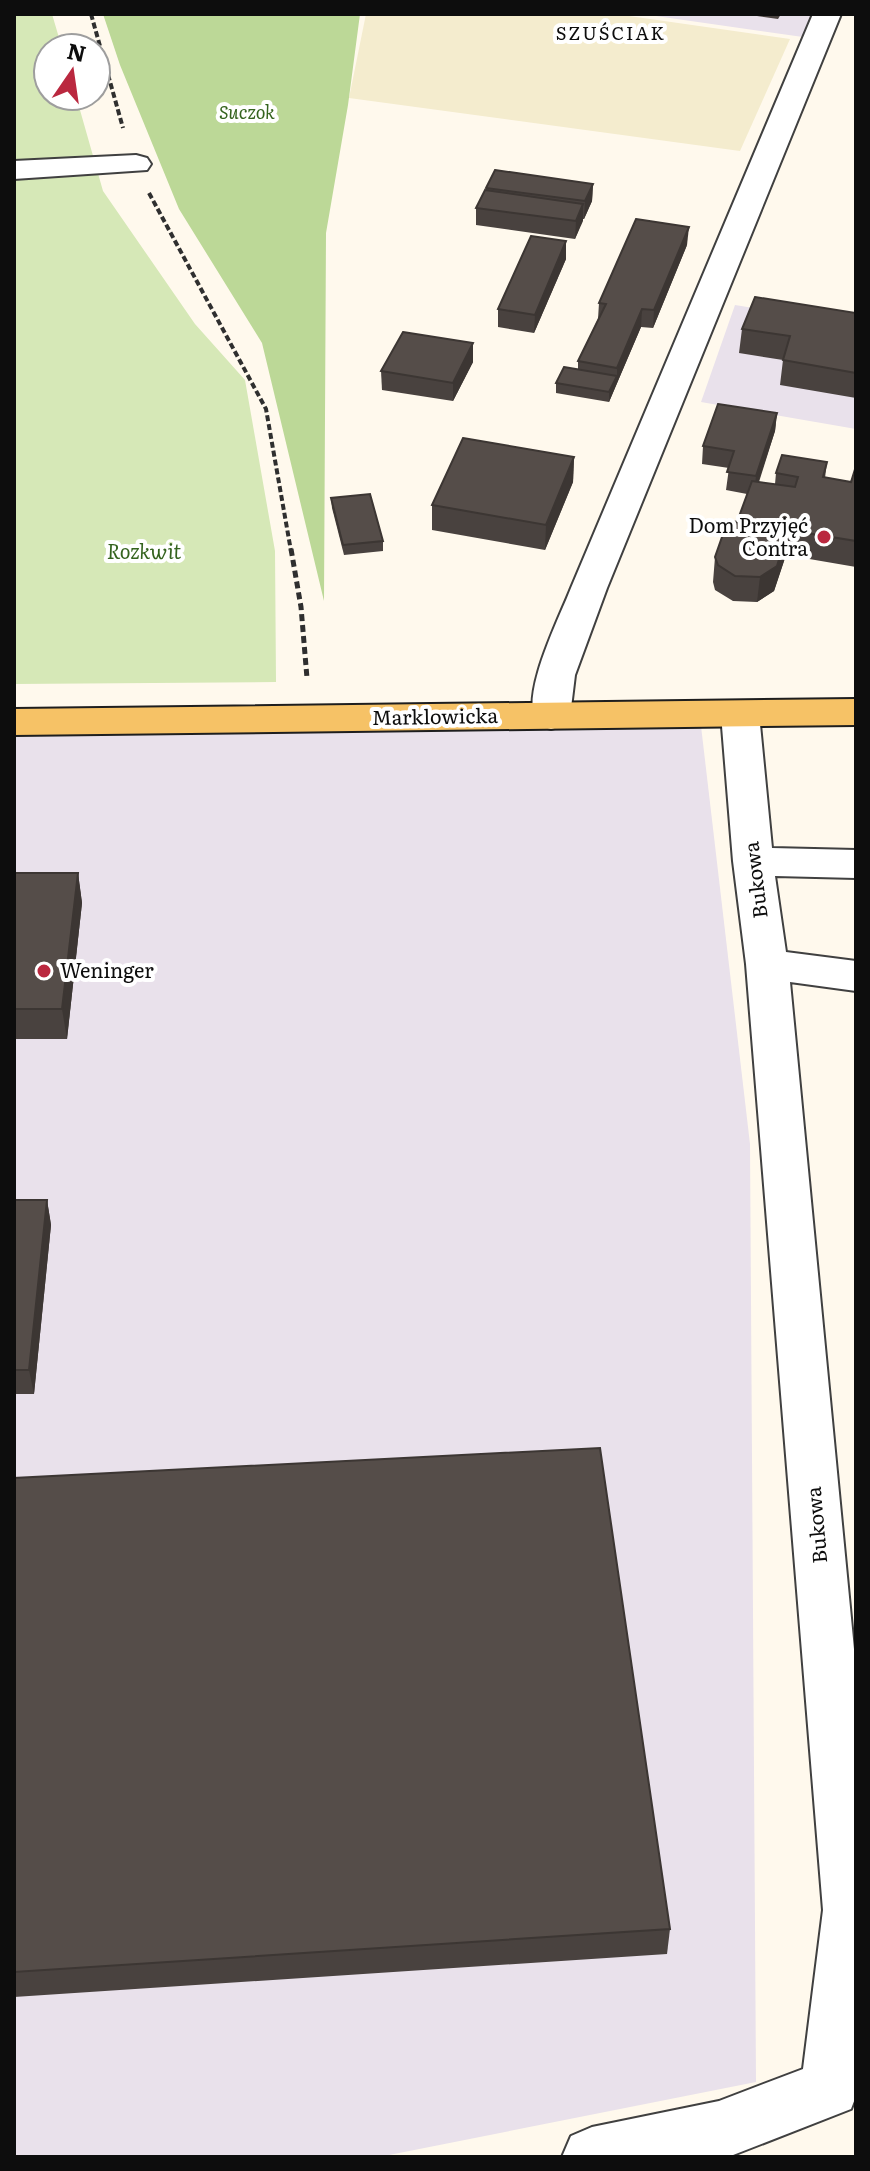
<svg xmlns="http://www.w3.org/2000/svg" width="870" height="2171" font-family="Literata,serif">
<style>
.industrial{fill:#e9e1eb}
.farmland{fill:#f4ecce}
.green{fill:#d6e8b7}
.forest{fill:#bcd897}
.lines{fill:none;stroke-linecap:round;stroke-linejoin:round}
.minor-casing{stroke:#404040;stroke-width:4}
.major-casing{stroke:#1e1e1e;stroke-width:4}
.path-far1{stroke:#2f2f2f;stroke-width:4;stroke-dasharray:6 3;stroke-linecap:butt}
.path{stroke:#2f2f2f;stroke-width:5;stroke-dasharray:7 4;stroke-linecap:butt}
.minor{fill:#fff;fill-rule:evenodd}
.major{fill:#f6c266;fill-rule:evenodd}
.wall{fill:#49423f}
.shaded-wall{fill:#3c3633}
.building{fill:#554d49;stroke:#3c3633;stroke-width:2}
.poi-dot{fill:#ba283f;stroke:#fff;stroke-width:3}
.labels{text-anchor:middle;stroke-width:8;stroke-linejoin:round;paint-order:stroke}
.far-neighbourhood-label{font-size:18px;letter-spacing:2px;fill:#0d0d0d;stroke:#fff}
.far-park-label{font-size:18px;font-style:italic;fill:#34631e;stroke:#fff}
.poi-label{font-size:20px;fill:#0d0d0d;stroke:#fff;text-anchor:end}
.park-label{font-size:20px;font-style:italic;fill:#34631e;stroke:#fff}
.street-label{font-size:20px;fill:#0d0d0d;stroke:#fff}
</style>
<rect width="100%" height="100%" fill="#fff9ed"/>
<g class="industrial">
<polygon points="642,14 812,14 803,37"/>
<polygon points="735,305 856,325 856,429 701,402"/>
<polygon points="701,726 750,1144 756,2082 379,2157 14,2157 14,736"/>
</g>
<polygon class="farmland" points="366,14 615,14 790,39 740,151 349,98"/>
<polygon class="green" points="14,14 52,14 62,48 48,48 48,96 76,96 103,191 195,324 245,380 275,551 276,682 14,684"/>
<polygon class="forest" points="103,14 360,14 348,105 326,233 324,601 262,343 179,209 120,65"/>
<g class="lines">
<g class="minor-casing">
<g id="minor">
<path d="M 813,14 L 841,14 L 607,588 L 575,675 L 570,716 L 565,725 L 551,729 L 537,725 C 519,696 559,619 571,588 Z"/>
<polygon points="136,155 147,158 151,164 147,170 14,179 14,161"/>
<polygon points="740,701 754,705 759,714 772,848 856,850 856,878 775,876 786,952 856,961 856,991 790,982 856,1670 856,2096 851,2109 728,2157 562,2157 571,2136 592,2127 719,2101 803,2069 823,1910 746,964 733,861 721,714 726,705"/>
</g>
</g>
<g class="major-casing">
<polygon id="major" points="856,699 856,725 14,735 14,709"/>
</g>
<g class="path-far1">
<polyline points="91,14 123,128"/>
<polyline points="149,193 266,409 291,551"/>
</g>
<polyline class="path" points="291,549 301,607 307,678"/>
<use href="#minor" class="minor"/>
<use href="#major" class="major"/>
</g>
<g class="wall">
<polygon points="743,14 781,14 778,19"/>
<polygon points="593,184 592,201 584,219 583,219 575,239 476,225 476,208 486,190 486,188"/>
<polygon points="566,241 566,259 534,333 498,327 498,309"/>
<polygon points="687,245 653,328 641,327 609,402 556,393 556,383 578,370 578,361 598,319 599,303"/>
<polygon points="856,313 856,398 780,385 783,360 739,353 742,329"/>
<polygon points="473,343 473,362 453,401 382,390 381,371"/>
<polygon points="777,413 775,431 759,482 775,484 776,473 827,462 825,478 851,482 856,466 856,567 786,555 774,591 757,602 733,601 715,590 713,582 715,557 737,522 747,494 726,490 729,468 702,464 703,446"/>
<polygon points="574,457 573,482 545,550 432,530 432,505"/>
<polygon points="331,498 383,541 383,551 344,555 332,508"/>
<polygon points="14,873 78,873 82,903 67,1039 14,1039"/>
<polygon points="14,1200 47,1200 51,1225 34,1394 14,1394"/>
<polygon points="14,1478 670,1929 667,1954 14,1997"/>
</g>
<g class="shaded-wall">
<polygon points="593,184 592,201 584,219 585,201"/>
<polygon points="583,204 583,221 575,239 576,221"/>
<polygon points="689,227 687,245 653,328 654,310"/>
<polygon points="566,241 566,259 534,333 535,315"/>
<polygon points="642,309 641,327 609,402 609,392 617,376 617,368"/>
<polygon points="473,343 473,362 453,401 453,383"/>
<polygon points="777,413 775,431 754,495 756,476"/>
<polygon points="574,457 573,482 545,550 546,525"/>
<polygon points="788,530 786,555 774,591 757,602 760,577"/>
<polygon points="78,873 82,903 67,1039 62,1009"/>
<polygon points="47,1200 51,1225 34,1394 29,1370"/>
</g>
<g class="building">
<polygon points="495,170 593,184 585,201 486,188"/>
<polygon points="485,190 583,204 576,221 476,208"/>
<polygon points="636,219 689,227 654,310 642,309 617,368 578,361 606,304 599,303"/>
<polygon points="531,236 566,241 535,315 498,309"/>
<polygon points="755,297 856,313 856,373 783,360 790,336 742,329"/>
<polygon points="403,332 473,343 453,383 381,371"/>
<polygon points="564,367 617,376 609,392 556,383"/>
<polygon points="718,404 777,413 756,476 727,472 734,451 703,446"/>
<polygon points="463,438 574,457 546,525 432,505"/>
<polygon points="782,455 827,462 823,477 851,482 856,466 856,541 788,530 777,566 760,577 735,576 718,565 715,557 728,520 737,522 752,481 795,487 798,477 776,473"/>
<polygon points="370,494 383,541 343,545 331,498"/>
<polygon points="14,873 78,873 62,1009 14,1009"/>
<polygon points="14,1200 47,1200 29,1370 14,1370"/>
<polygon points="600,1448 670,1929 14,1972 14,1478"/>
</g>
<g class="poi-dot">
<circle cx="824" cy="537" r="8"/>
<circle cx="44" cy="971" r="8"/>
</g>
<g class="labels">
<g class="far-neighbourhood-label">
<text x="611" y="40">SZUŚCIAK</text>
</g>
<g class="far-park-label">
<text x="247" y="119">Suczok</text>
</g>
<g class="poi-label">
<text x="808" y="533">Dom Przyjęć<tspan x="808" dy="23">Contra</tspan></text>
<text x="60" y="978" text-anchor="start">Weninger</text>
</g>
<g class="park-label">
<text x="144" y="559">Rozkwit</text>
</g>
<g class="street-label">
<text transform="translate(435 717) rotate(-1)" y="7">Marklowicka</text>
<text transform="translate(756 880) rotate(-97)" y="7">Bukowa</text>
<text transform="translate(817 1525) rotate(-95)" y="7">Bukowa</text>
</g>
</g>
<rect width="870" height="2171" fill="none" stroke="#0d0d0d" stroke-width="32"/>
<g transform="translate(72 72) rotate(13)"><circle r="38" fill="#ffffff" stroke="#9e9e9e" stroke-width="2"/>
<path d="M0-6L14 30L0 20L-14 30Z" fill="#ba283f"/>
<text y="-12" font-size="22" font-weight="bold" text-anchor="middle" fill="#0d0d0d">N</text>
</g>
</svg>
